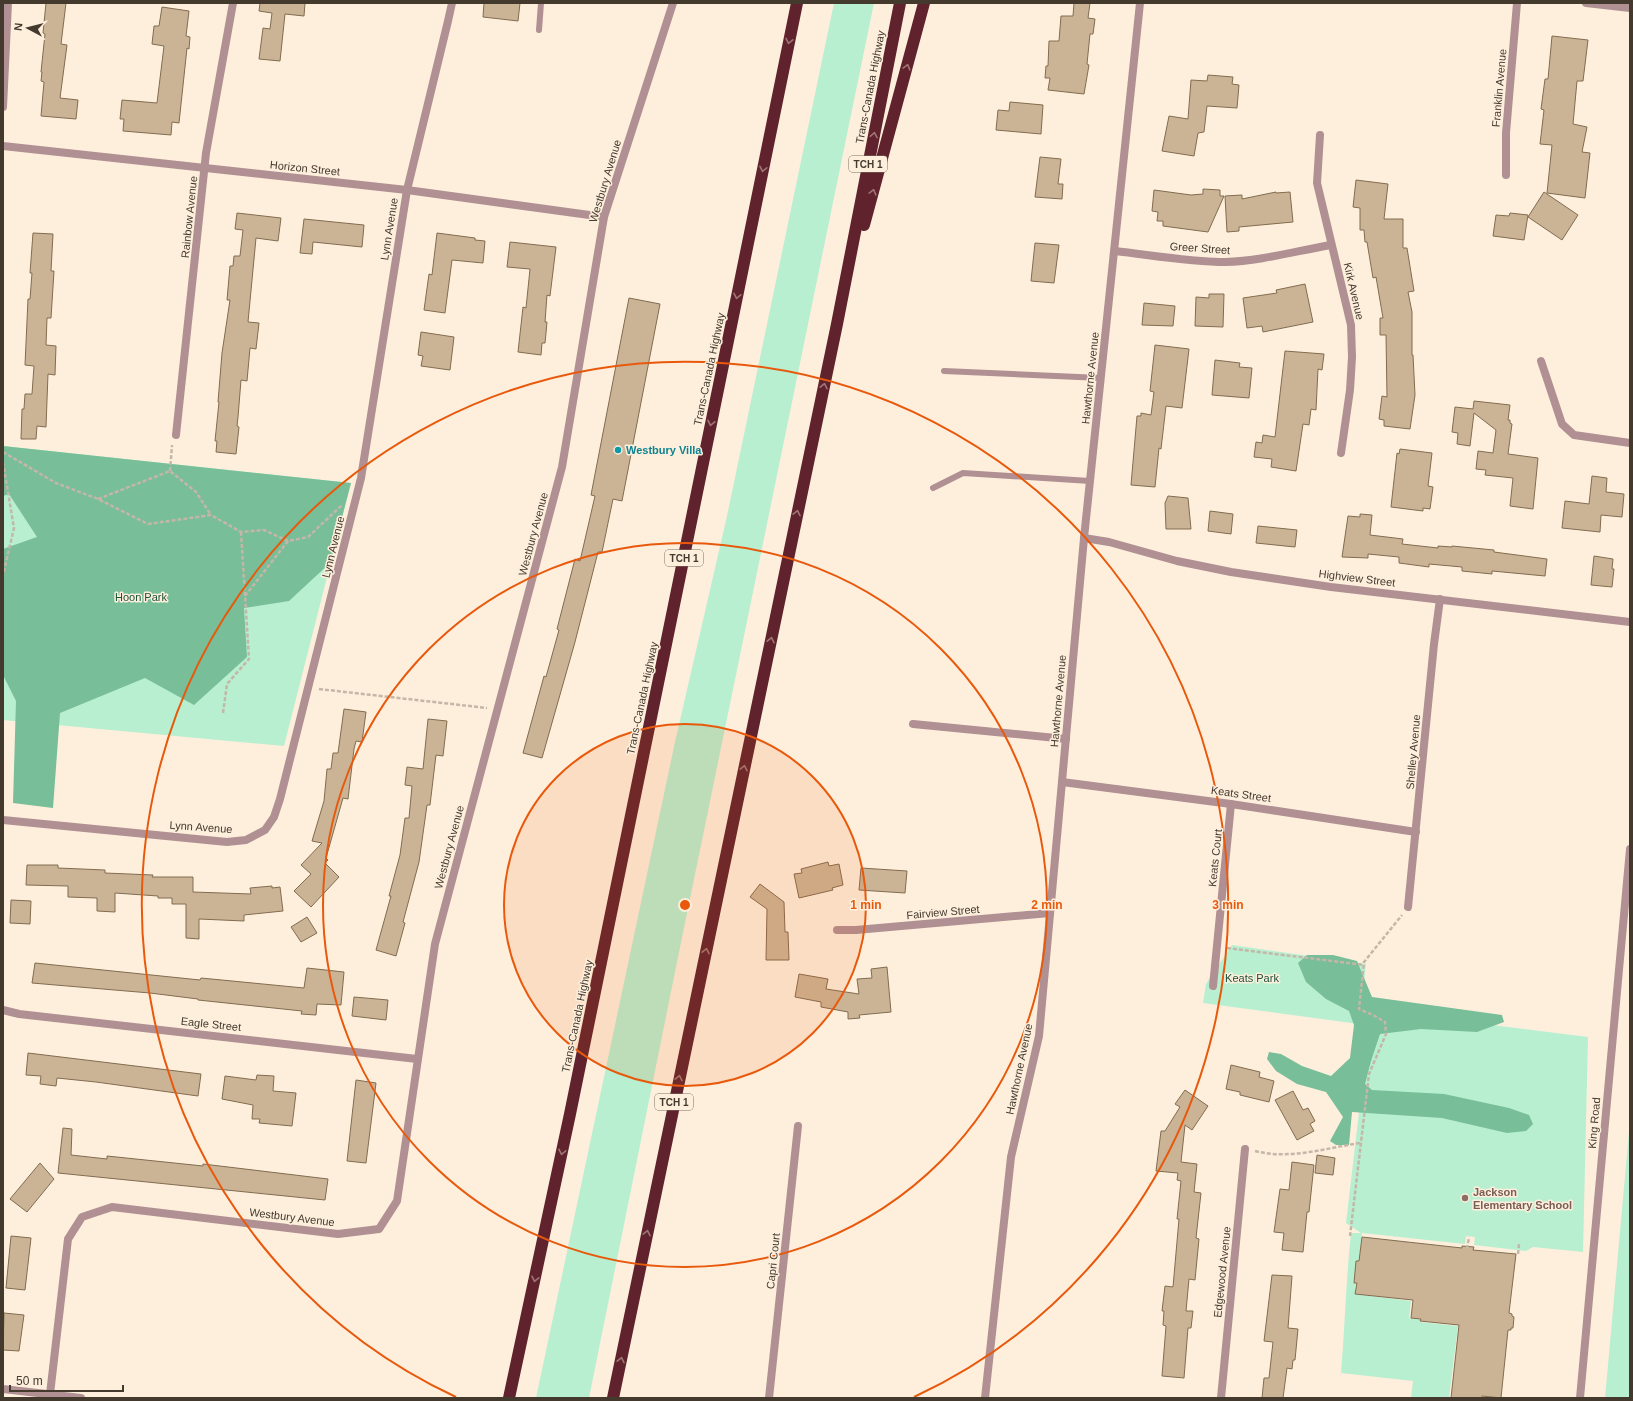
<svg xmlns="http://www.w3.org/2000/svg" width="1633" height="1401" font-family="Helvetica,sans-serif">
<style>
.green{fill:#b7efd0}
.forest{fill:#77be99}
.building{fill:#cbb496;stroke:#826c50}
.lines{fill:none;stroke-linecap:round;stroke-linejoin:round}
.path{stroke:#c4b7a7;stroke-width:2.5;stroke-dasharray:4 2;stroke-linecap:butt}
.service{stroke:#b19093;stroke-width:6}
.minor{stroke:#b19093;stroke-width:8}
.tertiary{stroke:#b19093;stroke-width:8}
.motorway{stroke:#60232d;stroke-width:12}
.oneway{stroke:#9f7573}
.ring{fill:none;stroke:#e8590c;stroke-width:2}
.culture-dot{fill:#0f9aa8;stroke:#feefdd;stroke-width:1.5}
.education-dot{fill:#8d6e63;stroke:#feefdd;stroke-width:1.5}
.labels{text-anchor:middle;stroke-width:3;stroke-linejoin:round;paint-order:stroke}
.shield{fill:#feefdd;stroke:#7b7062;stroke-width:1}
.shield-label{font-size:10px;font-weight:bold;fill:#43392d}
.street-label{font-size:11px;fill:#43392d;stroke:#feefdd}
.culture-label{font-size:11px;font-weight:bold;fill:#0d838f;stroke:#feefdd;text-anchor:start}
.park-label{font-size:11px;fill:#195038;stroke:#feefdd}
.education-label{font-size:11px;font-weight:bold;fill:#785e54;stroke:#feefdd;text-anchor:start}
.centre{fill:#e8590c;stroke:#feefdd;stroke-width:2}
.ring-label{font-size:12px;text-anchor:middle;font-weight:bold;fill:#e8590c;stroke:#feefdd;stroke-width:3;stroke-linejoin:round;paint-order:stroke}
</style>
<rect width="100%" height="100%" fill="#feefdd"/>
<g class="green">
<polygon points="834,3 874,3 677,962 589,1398 536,1398 675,742 727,516"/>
<polygon points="3,446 351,483 284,746 3,720"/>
<polygon points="1232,945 1366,964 1359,1024 1203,1003 1206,984"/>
<path d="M 1371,1010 L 1588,1037 L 1583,1252 L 1533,1247 L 1526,1251 L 1474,1245 L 1475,1237 L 1466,1236 L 1465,1244 L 1362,1233 L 1359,1261 L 1356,1261 L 1355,1270 L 1357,1270 L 1355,1294 L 1411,1301 L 1409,1318 L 1420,1319 L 1420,1322 L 1458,1326 L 1449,1398 L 1411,1398 L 1413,1381 L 1341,1373 C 1345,1326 1346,1279 1351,1233 L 1361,1233 L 1346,1223 Z"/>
<polygon points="1630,1121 1630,1398 1605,1398"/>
</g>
<g class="forest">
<polygon points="3,446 351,483 330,563 289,601 244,608 247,657 194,705 145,678 60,713 53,808 13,803 16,701 3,675 3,549 37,537 9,494 3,496"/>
<polygon points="1307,955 1333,955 1357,961 1372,997 1502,1015 1504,1022 1477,1032 1421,1029 1380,1034 1371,1061 1365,1084 1372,1090 1444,1094 1509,1108 1529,1115 1533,1124 1526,1131 1507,1133 1442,1118 1352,1112 1349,1145 1336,1145 1330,1141 1343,1117 1326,1092 1297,1084 1276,1071 1267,1059 1269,1052 1281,1054 1302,1066 1331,1076 1350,1058 1354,1025 1349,1011 1326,999 1306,982 1298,963"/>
</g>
<g class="building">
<polygon points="46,3 66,3 61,44 67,45 60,98 78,100 76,119 41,116 44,82 41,81 42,72 41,72 45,34 43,33"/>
<polygon points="260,3 305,3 304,16 285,14 280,61 259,59 263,28 270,29 272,13 259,11"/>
<polygon points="484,3 520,3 518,21 483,17"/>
<polygon points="1074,3 1090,3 1088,18 1095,19 1093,34 1090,34 1087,64 1089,65 1084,94 1048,90 1050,78 1045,78 1046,66 1048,66 1049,41 1059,41 1061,16 1073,16"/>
<polygon points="162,7 189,11 186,36 190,37 189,49 187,48 179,123 172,122 171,135 123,131 124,119 120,119 122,100 157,103 164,46 152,44 154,26 159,26"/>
<polygon points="1552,36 1588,40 1583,81 1577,81 1573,124 1587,127 1582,152 1590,153 1585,198 1547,193 1552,145 1540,144 1544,110 1541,109 1545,79 1548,79"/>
<polygon points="1208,75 1233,77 1232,84 1239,85 1237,108 1207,106 1204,132 1198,133 1194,156 1162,151 1169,116 1188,119 1191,80 1207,81"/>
<polygon points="1010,102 1043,105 1041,134 996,130 998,110 1009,111"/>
<polygon points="1040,157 1061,159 1058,184 1063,184 1062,199 1035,197"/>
<polygon points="1356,180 1388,184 1384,219 1403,219 1403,248 1407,248 1414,291 1408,292 1412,312 1412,355 1413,355 1415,395 1410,429 1384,426 1384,420 1379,419 1382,396 1387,397 1386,335 1380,335 1380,318 1383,318 1376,277 1373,278 1367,242 1365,242 1364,230 1360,230 1360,208 1353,207"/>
<polygon points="1203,189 1220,190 1220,196 1224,196 1208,232 1163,226 1163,221 1157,221 1158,212 1152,211 1154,190 1191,195 1203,194"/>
<polygon points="1276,192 1276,193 1290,192 1293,222 1239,227 1239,231 1227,232 1225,196 1242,195 1242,199"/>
<polygon points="1544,192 1578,215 1562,240 1528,217"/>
<polygon points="237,213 281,218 278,241 256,238 248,322 259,323 256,349 250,348 247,381 241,380 238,417 237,426 239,427 236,454 216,452 217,441 215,441 219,402 218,402 222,353 230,300 227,300 230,266 233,266 234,256 240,256 243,230 235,229"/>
<polygon points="1510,213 1528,215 1524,240 1493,236 1496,215 1509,216"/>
<polygon points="304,219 364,225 362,247 313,242 312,254 300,253"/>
<polygon points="33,233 53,234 51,271 54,271 51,318 47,318 46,345 56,346 55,375 48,374 46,427 37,426 36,439 21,439 22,409 24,409 25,394 32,394 34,366 25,365 28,299 30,299 32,273 30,273"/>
<polygon points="437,233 475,238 475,240 485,241 483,263 452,260 445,313 424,310 429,274 432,275"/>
<polygon points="510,242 556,247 550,296 547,295 545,322 547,322 546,333 545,343 542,343 541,355 518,352 523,307 526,308 530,269 507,267"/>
<polygon points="1035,243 1059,245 1054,283 1031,281"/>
<polygon points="1305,284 1313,322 1263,332 1262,326 1247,328 1243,298 1277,293 1276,290"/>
<polygon points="1209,294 1224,294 1223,327 1195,326 1196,297 1209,298"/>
<polygon points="629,298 660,304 622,501 613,499 602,552 598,552 575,642 542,758 523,753 544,676 546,677 559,630 557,629 575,559 580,561 595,496 591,495"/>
<polygon points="1144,303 1175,306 1173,326 1142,325"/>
<polygon points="421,332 454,337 450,370 421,366 423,356 418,355"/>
<polygon points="1155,345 1189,349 1182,408 1166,406 1161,449 1159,448 1155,487 1131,485 1137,416 1141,416 1141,413 1151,415 1154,392 1150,391"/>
<polygon points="1285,351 1324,354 1322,370 1318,369 1316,410 1311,409 1309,425 1303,424 1296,471 1271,467 1272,459 1254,457 1256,442 1262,443 1263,435 1275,437"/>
<polygon points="1215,360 1240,363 1239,367 1252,368 1249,398 1212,395"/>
<polygon points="1474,401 1510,405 1508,420 1510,420 1510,423 1512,424 1508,454 1538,458 1533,509 1510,506 1513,478 1485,475 1486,470 1476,469 1478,451 1493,453 1496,430 1474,413 1470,446 1457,444 1458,433 1452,432 1455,407 1473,409"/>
<polygon points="1400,449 1432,453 1428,486 1433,487 1430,509 1423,508 1423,511 1391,507 1397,453 1399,454"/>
<polygon points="1592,476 1607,478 1606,492 1624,494 1622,517 1601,515 1600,532 1562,528 1565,501 1589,504"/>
<polygon points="1168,496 1188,498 1191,529 1166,529 1165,503"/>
<polygon points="1210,511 1233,514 1231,534 1208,531"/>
<polygon points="1360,514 1372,515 1370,535 1403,539 1402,544 1438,548 1438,546 1452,547 1452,546 1494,550 1494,552 1547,559 1545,576 1492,571 1492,574 1462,571 1462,567 1429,564 1429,567 1399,563 1399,557 1368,554 1368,558 1342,557 1348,516 1360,517"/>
<polygon points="1258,526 1297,530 1295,547 1256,543"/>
<polygon points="1594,556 1613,559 1612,569 1614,569 1612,587 1591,585"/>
<polygon points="344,709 366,712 362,742 356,741 354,749 348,799 343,798 326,858 328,860 325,863 339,877 311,907 294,891 311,874 301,865 322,843 312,841 324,801 327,769 331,769 333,753 338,753"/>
<polygon points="428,719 447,721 443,756 436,755 430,805 427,805 419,862 403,922 405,923 396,956 376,950 391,896 389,896 400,855 405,818 409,818 412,786 405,785 407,767 423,769"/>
<polygon points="828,862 829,866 839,864 843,885 832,888 833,890 799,898 794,874 802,873 801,869"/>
<polygon points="27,865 58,865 58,868 105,870 105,873 153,875 152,877 193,877 193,892 251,894 250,888 272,886 272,888 280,887 283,911 244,915 244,921 199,919 199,939 186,938 186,904 172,904 172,898 158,898 158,896 115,893 115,912 97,911 97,898 68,897 68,886 26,885"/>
<polygon points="861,868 907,871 905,893 859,890"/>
<polygon points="760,884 784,902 785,932 788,932 789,960 766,960 767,909 750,897"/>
<polygon points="11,900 31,901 30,924 10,923"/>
<polygon points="307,917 317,933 301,942 291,927"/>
<polygon points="35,963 200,980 201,978 304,988 307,968 344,972 341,1005 317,1004 316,1015 301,1014 302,1011 198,1000 198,999 150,993 32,983"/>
<polygon points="887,967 891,1012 859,1015 860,1018 848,1019 848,1012 821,1007 821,1002 795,997 799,974 828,979 826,989 859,994 857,979 872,978 871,969"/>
<polygon points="354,997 388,1000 386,1020 352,1016"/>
<polygon points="28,1053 201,1074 198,1096 96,1082 57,1078 56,1086 40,1084 41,1076 26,1075"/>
<polygon points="1231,1065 1260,1072 1259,1077 1274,1081 1269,1102 1240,1095 1240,1092 1226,1089"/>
<polygon points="257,1075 274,1076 273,1091 296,1093 292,1126 259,1123 260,1119 252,1119 253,1105 222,1099 225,1076 256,1080"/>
<polygon points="356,1080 376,1083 366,1163 347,1161"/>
<polygon points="1185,1090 1208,1106 1192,1130 1185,1125 1181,1162 1197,1164 1194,1192 1201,1193 1196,1238 1199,1239 1195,1280 1189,1279 1186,1311 1193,1311 1191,1328 1188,1328 1184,1378 1162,1376 1166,1326 1163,1325 1164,1311 1162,1311 1165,1286 1173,1287 1179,1219 1177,1219 1181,1181 1177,1180 1178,1173 1156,1171 1161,1131 1165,1131 1180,1107 1175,1104"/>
<polygon points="1293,1091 1303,1110 1308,1108 1315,1121 1310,1124 1314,1131 1297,1140 1275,1100"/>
<polygon points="63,1128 72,1129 71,1155 107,1159 107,1156 203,1166 203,1164 328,1179 325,1200 58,1173"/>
<polygon points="1317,1155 1335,1158 1333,1175 1315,1173"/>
<polygon points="1292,1162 1314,1165 1309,1212 1307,1212 1303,1252 1282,1250 1284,1233 1274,1232 1280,1189 1289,1190"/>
<polygon points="40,1163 54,1179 27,1212 10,1199"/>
<polygon points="11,1236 31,1238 25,1290 6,1288"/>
<polygon points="1362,1237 1462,1248 1462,1246 1474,1247 1473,1250 1516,1254 1509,1313 1512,1314 1512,1316 1514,1317 1513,1328 1511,1328 1511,1330 1508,1330 1501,1398 1482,1396 1482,1398 1451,1398 1459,1325 1420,1321 1421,1319 1411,1318 1413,1300 1355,1294 1357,1283 1354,1283 1356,1261 1359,1261"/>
<polygon points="1272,1275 1292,1276 1288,1328 1298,1329 1295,1360 1293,1360 1292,1369 1287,1368 1283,1398 1262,1398 1264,1378 1269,1378 1273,1342 1264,1341"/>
<polygon points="4,1313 24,1315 19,1351 3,1350"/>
</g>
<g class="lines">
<g class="path">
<polyline points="3,452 56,483 98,499 148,524 211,515 241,532 264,530 288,541 308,537 342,505"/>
<polyline points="3,462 14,528 3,575"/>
<polyline points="170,471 172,445"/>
<polyline points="98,499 170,471 196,492 211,515"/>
<polyline points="245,596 288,541"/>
<polyline points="319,689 487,708"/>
<polyline points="223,713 227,684 249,659 241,532"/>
<polyline points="1227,948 1364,965"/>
<path d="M 1255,1151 C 1290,1160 1326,1148 1360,1143"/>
<polyline points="1350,1236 1369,1074 1386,1034 1385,1022 1373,1015 1359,1009 1364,962 1402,915"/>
<polyline points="1467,1249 1469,1237"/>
<polyline points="1518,1254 1519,1244"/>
</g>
<g class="service">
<polyline points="539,30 541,3"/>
<polyline points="944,371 1101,378"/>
<polyline points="933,488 963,473 1090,481"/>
</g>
<g class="minor">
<polyline points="1586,3 1630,8"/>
<polyline points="3,107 8,3"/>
<polyline points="1320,135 1317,183 1351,325 1352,357 1350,390 1341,453"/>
<polyline points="3,146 407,190 604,217"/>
<polyline points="1506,175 1506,133 1517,3"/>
<path d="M 1115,251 C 1151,255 1189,262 1225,262 C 1261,261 1296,251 1331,245"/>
<polyline points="1541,361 1562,424 1574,435 1630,443"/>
<polyline points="176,435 206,153 233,3"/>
<polyline points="1084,538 1109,542 1177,561 1231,572 1331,587 1630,622"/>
<polyline points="913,724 1066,739"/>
<polyline points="1062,782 1231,804 1416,832"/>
<polyline points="3,820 227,842 246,840 265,830 274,817 280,799 361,478 407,190 448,21 452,3"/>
<polyline points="1408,907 1434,644 1440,599"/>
<polyline points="837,930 856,930 1050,913"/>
<polyline points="1213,986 1231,804"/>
<polyline points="3,1010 19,1014 417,1059"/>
<polyline points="3,1389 81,1398"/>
<polyline points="50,1394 68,1239 82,1217 112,1207 338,1234 379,1229 397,1201 435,944 562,467 604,217 673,3"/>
<polyline points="769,1398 798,1126"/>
<polyline points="985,1398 1011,1157 1039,1036 1084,538 1140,3"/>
<polyline points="1221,1398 1245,1149"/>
</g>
<polyline class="tertiary" points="1580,1398 1630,849"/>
<g class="motorway">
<polyline points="864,225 924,3"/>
<polyline points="509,1398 570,1114 797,3"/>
<polyline points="613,1398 837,324 900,3"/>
</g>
</g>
<defs><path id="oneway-chevron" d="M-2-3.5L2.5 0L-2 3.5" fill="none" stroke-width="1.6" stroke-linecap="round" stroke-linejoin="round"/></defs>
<g class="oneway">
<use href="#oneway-chevron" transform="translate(789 41) rotate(102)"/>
<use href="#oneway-chevron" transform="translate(907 67) rotate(-75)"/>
<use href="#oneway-chevron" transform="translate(874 135) rotate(-79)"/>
<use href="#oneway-chevron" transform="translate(763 169) rotate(102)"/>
<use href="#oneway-chevron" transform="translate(873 192) rotate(-75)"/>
<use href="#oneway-chevron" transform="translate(737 296) rotate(102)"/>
<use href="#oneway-chevron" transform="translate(824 386) rotate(-78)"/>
<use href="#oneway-chevron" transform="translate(711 423) rotate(102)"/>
<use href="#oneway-chevron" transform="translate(797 513) rotate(-78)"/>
<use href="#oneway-chevron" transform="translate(771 640) rotate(-78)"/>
<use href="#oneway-chevron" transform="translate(744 768) rotate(-78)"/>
<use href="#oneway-chevron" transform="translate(706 951) rotate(-78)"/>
<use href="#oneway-chevron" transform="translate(679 1078) rotate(-78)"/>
<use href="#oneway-chevron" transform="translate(562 1152) rotate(102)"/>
<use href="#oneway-chevron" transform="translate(647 1233) rotate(-78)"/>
<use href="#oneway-chevron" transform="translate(535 1279) rotate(102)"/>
<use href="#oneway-chevron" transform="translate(621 1360) rotate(-78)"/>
</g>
<circle cx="685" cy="905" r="181" fill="#e8590c" fill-opacity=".12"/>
<g class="ring">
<circle cx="685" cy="905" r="181"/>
<circle cx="685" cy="905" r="362"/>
<path d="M456 1397A543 543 0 1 1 914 1397"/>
</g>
<circle class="culture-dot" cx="618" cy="450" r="4"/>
<circle class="education-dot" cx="1465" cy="1198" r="4"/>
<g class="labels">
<g class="shield">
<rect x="849" y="156" width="38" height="16" rx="3"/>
<rect x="665" y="550" width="38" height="16" rx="3"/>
<rect x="655" y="1094" width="38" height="16" rx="3"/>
</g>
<g class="shield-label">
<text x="868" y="168">TCH 1</text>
<text x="684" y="562">TCH 1</text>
<text x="674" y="1106">TCH 1</text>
</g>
<g class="street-label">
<text transform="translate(870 87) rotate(-79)" y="4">Trans-Canada Highway</text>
<text transform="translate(1499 88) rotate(-85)" y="4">Franklin Avenue</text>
<text transform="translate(305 168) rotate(6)" y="4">Horizon Street</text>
<text transform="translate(605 181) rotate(-73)" y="4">Westbury Avenue</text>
<text transform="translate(189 217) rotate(-84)" y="4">Rainbow Avenue</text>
<text transform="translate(389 229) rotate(-81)" y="4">Lynn Avenue</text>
<text transform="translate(1200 248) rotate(4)" y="4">Greer Street</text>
<text transform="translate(1354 291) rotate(77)" y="4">Kirk Avenue</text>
<text transform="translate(709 369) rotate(-78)" y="4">Trans-Canada Highway</text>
<text transform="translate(1090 378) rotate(-84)" y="4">Hawthorne Avenue</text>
<text transform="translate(533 534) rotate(-75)" y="4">Westbury Avenue</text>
<text transform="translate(333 547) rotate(-76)" y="4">Lynn Avenue</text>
<text transform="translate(1357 578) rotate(7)" y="4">Highview Street</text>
<text transform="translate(642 698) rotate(-78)" y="4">Trans-Canada Highway</text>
<text transform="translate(1058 701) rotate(-85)" y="4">Hawthorne Avenue</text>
<text transform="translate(1413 752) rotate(-85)" y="4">Shelley Avenue</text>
<text transform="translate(1241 794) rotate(8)" y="4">Keats Street</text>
<text transform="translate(201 827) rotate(4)" y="4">Lynn Avenue</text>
<text transform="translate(449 847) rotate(-75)" y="4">Westbury Avenue</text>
<text transform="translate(1215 858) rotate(-84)" y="4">Keats Court</text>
<text transform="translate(943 912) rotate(-5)" y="4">Fairview Street</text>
<text transform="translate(577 1016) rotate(-78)" y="4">Trans-Canada Highway</text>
<text transform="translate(211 1024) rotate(6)" y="4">Eagle Street</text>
<text transform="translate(1019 1069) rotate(-78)" y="4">Hawthorne Avenue</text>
<text transform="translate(1594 1123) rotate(-85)" y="4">King Road</text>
<text transform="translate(292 1217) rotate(7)" y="4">Westbury Avenue</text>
<text transform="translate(773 1261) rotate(-84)" y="4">Capri Court</text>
<text transform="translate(1222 1272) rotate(-84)" y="4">Edgewood Avenue</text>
</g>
<g class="culture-label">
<text x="626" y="454">Westbury Villa</text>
</g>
<g class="park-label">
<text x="141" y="601">Hoon Park</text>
<text x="1252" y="982">Keats Park</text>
</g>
<g class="education-label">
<text x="1473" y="1196">Jackson<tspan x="1473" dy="13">Elementary School</tspan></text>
</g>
</g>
<circle cx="685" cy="905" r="6" class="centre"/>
<g class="ring-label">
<text x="866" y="909">1 min</text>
<text x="1047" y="909">2 min</text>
<text x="1228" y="909">3 min</text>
</g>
<rect width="1633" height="1401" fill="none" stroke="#43392d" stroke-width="8"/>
<g transform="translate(28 28) rotate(277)" stroke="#feefdd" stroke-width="3" paint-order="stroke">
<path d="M0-3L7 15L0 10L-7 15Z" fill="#43392d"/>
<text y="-6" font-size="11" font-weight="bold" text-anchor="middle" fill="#43392d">N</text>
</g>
<path d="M10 1385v6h113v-6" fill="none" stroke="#43392d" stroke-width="2"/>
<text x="16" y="1385" font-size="12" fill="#43392d" stroke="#feefdd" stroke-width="3" paint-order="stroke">50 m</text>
</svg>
